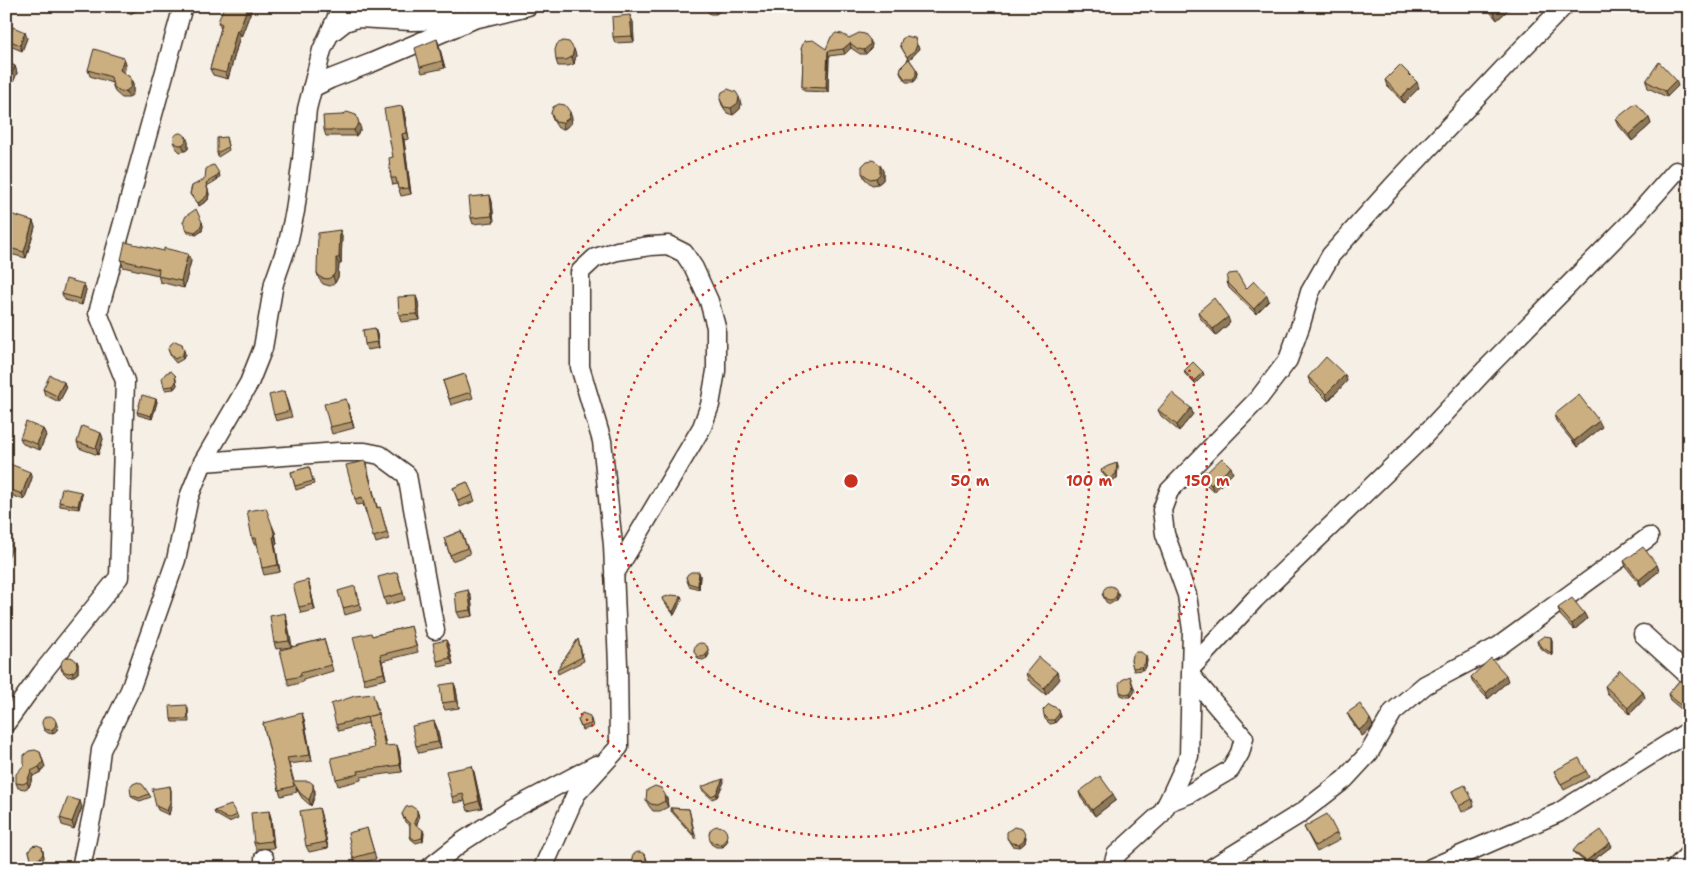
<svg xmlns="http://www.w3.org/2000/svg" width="1695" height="874" font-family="'Shantell Sans',sans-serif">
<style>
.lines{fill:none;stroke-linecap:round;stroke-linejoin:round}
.minor-casing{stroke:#3b2a1e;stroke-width:21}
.minor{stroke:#fff;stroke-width:18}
.wall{fill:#af966e;stroke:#3b2a1e}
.shaded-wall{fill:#8e7a5a;stroke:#3b2a1e}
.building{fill:#cbaf80;stroke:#3b2a1e}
.ring{fill:none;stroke:#c8321e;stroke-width:2.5;stroke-dasharray:2.5 5}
.centre{fill:#c8321e;stroke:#fff;stroke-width:2.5}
.ring-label{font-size:15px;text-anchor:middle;font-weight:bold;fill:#c8321e;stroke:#fff;stroke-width:4;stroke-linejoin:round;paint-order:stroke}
</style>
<rect width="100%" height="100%" fill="#f5efe6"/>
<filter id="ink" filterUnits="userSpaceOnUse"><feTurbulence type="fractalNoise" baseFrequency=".02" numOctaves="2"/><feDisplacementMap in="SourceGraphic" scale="10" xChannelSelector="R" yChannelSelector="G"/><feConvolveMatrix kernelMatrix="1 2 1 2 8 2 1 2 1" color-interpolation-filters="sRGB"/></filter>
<g filter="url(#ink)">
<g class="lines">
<g class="minor-casing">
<g id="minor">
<polyline points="331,33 345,22 358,18 411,21 466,20"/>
<polyline points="312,88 330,79 371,63 474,19 528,6"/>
<polyline points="203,462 338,452 365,452 380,455 407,475 435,630"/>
<polyline points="1643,634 1689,676"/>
<polyline points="1192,667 1255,599 1420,440 1486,369 1630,223 1676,171"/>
<polyline points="6,723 42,673 119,577 125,381 98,313 183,6"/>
<polyline points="1168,802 1189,794 1230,770 1240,753 1244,738 1192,677"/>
<polyline points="264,858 264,868"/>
<polyline points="81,868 94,805 101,750 130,690 176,560 189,497 203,462 249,383 263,348 274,283 288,243 295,211 302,159 307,109 322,50 342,6"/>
<polyline points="429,868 462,842 511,810 596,765"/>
<polyline points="543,868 576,794 619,747 618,665 613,545 602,441 580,367 580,272 595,258 617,251 650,246 668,245 684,253 694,268 709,301 716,327 716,371 710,405 702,427 614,575"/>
<polyline points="1112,868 1116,855 1161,814 1168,802 1189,756 1192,630 1187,595 1165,534 1162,510 1169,491 1259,398 1288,360 1300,327 1310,292 1331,255 1392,187 1522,49 1564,6"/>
<polyline points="1212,868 1301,813 1345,779 1369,753 1393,712 1425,685 1499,646 1649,537"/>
<polyline points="1431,868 1558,813 1689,731"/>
<polyline points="1675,868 1689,854"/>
</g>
</g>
<use href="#minor" class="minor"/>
</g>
<g class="wall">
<polygon points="120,6 137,6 136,11 130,14 122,11"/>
<polygon points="705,6 722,9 716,14 710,14 706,10"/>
<polygon points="1485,6 1508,6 1509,9 1497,20"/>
<polygon points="251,11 241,37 240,36 228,79 213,75 210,69 221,29 218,22"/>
<polygon points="633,22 634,42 615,43 613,37"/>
<polygon points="27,38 22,51 10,46 8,40"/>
<polygon points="849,38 872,44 871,49 866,54 860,54 851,48 845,54 829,56 828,92 804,91 802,87 803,55 801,49 826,49"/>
<polygon points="437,39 445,68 422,73 420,67"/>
<polygon points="900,45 917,45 919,48 916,53 909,59 916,69 918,73 917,78 914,82 906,82 901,75 900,72 908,59"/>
<polygon points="576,55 574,64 568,66 558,66 556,60"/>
<polygon points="124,58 126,64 124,73 131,78 133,84 133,93 129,98 122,98 115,92 112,83 90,76 88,70"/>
<polygon points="6,62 15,66 17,73 11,87 6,85"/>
<polygon points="1385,80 1419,88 1404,103 1387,86"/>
<polygon points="1646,81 1678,86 1667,97 1648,88"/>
<polygon points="720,99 741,104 740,109 733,115 727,113 722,105"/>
<polygon points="402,106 404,112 409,139 404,140 411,194 401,196 397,184 393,185 391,178 393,157"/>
<polygon points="551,113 572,118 571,124 564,129 558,128 553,120"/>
<polygon points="342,115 361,129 356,136 326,136 324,130"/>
<polygon points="1649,118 1651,124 1632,141 1619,126 1616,119"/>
<polygon points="226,137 229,150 218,157 217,153"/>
<polygon points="173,142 188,142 188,149 185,151 180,152 176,148"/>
<polygon points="880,165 883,171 883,180 878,184 872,185 865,179 862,173"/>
<polygon points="220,176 217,180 207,186 209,194 208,200 199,206 192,197 190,194 192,186"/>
<polygon points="490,195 492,202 494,222 473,224 471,218"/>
<polygon points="6,216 33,221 35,227 26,258 6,253"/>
<polygon points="183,222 202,222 203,226 202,231 196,235 188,233"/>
<polygon points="340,230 342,236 341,264 339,264 338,277 335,283 330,286 323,284 319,279 317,273"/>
<polygon points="121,260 191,261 184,288 160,282 158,275 123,267"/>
<polygon points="1227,282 1269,301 1256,314 1229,288"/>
<polygon points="84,284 86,290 82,305 65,300 62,294"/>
<polygon points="416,296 418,302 420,320 401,322 399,315"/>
<polygon points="1198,312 1230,323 1216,335 1200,318"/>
<polygon points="377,334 379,348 367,350 365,344"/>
<polygon points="182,344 185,354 183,359 176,363 171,357 168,349"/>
<polygon points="1184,371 1204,375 1195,384 1185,374"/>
<polygon points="465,374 473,398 451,405 443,381"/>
<polygon points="175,375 177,385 174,389 165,390 164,387"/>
<polygon points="1345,375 1347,381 1328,401 1310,383 1308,377"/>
<polygon points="64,382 66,389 59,402 45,395 43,389"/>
<polygon points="284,391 292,417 276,421 274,415"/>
<polygon points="156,399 157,402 152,419 138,415 137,412"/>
<polygon points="346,399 354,428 332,434 330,427"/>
<polygon points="1158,410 1193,414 1179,431 1161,416"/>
<polygon points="1554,415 1602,427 1577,447 1556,421"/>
<polygon points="43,429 46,435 40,450 23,444 20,438"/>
<polygon points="101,433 103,439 98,455 79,448 77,442"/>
<polygon points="365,461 377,508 380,507 389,539 376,543 363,504 357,505 355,499"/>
<polygon points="1117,463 1118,467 1117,478 1110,482 1102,473 1101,470"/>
<polygon points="6,467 32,478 24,500 6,493"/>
<polygon points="309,467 314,484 296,490 291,472"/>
<polygon points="1233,473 1214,492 1205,483 1203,476"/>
<polygon points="467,482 475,501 460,507 453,488"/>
<polygon points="82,495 79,509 60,506 59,502"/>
<polygon points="461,531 470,554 452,561 444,538"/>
<polygon points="275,532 277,544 275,544 280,572 264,575 262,568 258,544 254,544 252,538"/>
<polygon points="1624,561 1657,565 1659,571 1641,586 1626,567"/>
<polygon points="699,572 700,576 699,589 689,586 686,577"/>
<polygon points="399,578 405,600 386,605 384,598"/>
<polygon points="308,580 310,587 315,610 301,613 299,607"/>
<polygon points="357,592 362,610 345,615 343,608"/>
<polygon points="1118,593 1119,596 1117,600 1110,604 1106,602 1102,594"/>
<polygon points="681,596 682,599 674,615 663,601 662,598"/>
<polygon points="471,597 473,616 460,618 457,612"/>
<polygon points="1558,608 1584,613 1587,619 1574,630 1560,615"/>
<polygon points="287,620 292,647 324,639 333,671 303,680 303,682 289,686 287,679 291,647 276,649 274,643"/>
<polygon points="411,626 418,652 382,661 386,679 365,684 363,678 372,636"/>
<polygon points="578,639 584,661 558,674 557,670"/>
<polygon points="446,640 453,664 439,667 437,661"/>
<polygon points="1552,640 1552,656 1543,650 1538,645 1537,641"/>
<polygon points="694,650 709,654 707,658 703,660 698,659"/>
<polygon points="1131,660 1147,660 1146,667 1142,670 1134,671"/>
<polygon points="77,661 78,664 78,673 74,676 68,677 62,671 61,668"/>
<polygon points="1026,673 1060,679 1046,695 1028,680"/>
<polygon points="1471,677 1508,681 1488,699 1473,683"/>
<polygon points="1680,680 1687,714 1670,700 1668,694"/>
<polygon points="454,683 456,689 459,708 445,710 442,703"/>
<polygon points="1605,686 1643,692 1645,698 1630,714 1607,693"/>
<polygon points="1135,691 1131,697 1126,697 1121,695 1120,692"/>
<polygon points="375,700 386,746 399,751 402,772 361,777 361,780 338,786 336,779 374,748 368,723 339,731 336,725"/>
<polygon points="188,708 189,722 172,722 171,719"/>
<polygon points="1058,709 1060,717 1055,723 1050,724 1045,719 1044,715"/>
<polygon points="1347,713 1370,719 1373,726 1370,730 1362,736 1350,719"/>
<polygon points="304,719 312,761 289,764 294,781 315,790 315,795 311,806 302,798 296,788 297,792 281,796 279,790 263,723"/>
<polygon points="591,719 593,727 582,730 578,720"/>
<polygon points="434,721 437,728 441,748 419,753 416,746"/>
<polygon points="58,725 57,730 53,734 48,733 44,730 43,727"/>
<polygon points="40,752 45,767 41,772 33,776 29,787 25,789 18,788 16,783"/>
<polygon points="1554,771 1586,771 1589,777 1564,790 1557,777"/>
<polygon points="474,772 482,808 468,811 465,801 454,803 452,797"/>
<polygon points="724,782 717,797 712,799 702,790 701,787"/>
<polygon points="171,790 171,806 169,815 158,810 156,806"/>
<polygon points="1452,791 1472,799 1474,806 1462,812"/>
<polygon points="1079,792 1116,800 1095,816 1081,798"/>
<polygon points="664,793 667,799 668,807 660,811 653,811 649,806 646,800"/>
<polygon points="149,794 151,797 140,801 133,798 131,795"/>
<polygon points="82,807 74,829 62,825 60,818"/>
<polygon points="319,808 321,815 328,848 309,852 306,846"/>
<polygon points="670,808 689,809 696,839 671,811"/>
<polygon points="214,811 237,815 238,818 229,822 215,814"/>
<polygon points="269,811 271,818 274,848 256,849 254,843"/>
<polygon points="418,813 419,818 416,825 424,833 423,841 416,843 411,839 410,836 410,826 405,822 402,814"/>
<polygon points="1304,827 1337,833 1340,840 1317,852 1307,833"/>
<polygon points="367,828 376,859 356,864 353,858"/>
<polygon points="1026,837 1025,843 1020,847 1012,846 1007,838"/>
<polygon points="710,840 728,840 723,847 716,847 711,844"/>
<polygon points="1583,843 1610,843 1612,846 1588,864 1575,854 1573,851"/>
<polygon points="42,847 44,857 42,862 33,866 29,851"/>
<polygon points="648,863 645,868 635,868 634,867 633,864"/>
</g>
<g class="shaded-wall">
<polygon points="248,6 249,6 251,11 241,37 239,30"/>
<polygon points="720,6 722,6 722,9 716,14 715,11"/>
<polygon points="1502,6 1508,6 1509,9 1497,20 1494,13"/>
<polygon points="630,15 633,22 634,42 632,36"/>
<polygon points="237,30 240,36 228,79 226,73"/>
<polygon points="25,32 27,38 22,51 20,45"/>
<polygon points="437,39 439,45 445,68 442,61"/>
<polygon points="870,40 872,44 871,49 866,54 864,50"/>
<polygon points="850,43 851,48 845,54 843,49"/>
<polygon points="917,45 919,48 916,53 909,60 907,57"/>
<polygon points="574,49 576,55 574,64 572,57"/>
<polygon points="828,51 829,56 828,92 826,88"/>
<polygon points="124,58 126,64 123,76 120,70"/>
<polygon points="15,66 17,73 11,87 8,80"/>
<polygon points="916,69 918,73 917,78 914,82 913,79"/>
<polygon points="131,78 133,84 133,93 129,98 126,91"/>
<polygon points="1676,80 1678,86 1667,97 1665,91"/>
<polygon points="1417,82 1419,88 1404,103 1401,97"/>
<polygon points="739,97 741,104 740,109 733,115 731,108"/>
<polygon points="402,106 404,112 409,139 406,133"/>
<polygon points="570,112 572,118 571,124 564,129 562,123"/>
<polygon points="356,115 361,129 356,136 354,130"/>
<polygon points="1649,118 1651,124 1632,141 1629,135"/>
<polygon points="402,134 404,140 411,194 409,188"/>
<polygon points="186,136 188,142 188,149 185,151 182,145"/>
<polygon points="880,165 883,171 883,180 878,184 876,178"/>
<polygon points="219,173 220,176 217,180 216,177"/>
<polygon points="206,183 209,194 208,200 199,206 198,203"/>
<polygon points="490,195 492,202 494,222 492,216"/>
<polygon points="33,221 35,227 26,258 24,252"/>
<polygon points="202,222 203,226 202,231 196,235 195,232"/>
<polygon points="340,230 342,236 341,264 339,258"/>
<polygon points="188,254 191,261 184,288 181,281"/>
<polygon points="336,258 339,264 338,277 335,283 333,276"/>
<polygon points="84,284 86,290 82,305 80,299"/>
<polygon points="1267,295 1269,301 1256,314 1254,309"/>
<polygon points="416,296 418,302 420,320 417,314"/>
<polygon points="10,302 12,308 6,324 6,311"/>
<polygon points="1228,317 1230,323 1216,335 1213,329"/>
<polygon points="375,328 377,334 379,348 377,342"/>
<polygon points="184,351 185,354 183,359 182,355"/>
<polygon points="1203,372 1204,375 1195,384 1194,381"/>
<polygon points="175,375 177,385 174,389 173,386"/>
<polygon points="1345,375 1347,381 1328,401 1326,394"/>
<polygon points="64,382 66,389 59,402 57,396"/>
<polygon points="156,399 157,402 152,419 151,416"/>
<polygon points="346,399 348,405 354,428 352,422"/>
<polygon points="1191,408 1193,414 1179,431 1177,425"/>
<polygon points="1599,421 1602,427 1577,447 1574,441"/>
<polygon points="43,429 46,435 40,450 37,444"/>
<polygon points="101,433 103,439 98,455 96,448"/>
<polygon points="365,461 367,467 379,514 377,508"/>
<polygon points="1117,463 1118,467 1117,478 1110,482 1109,479"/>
<polygon points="1231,467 1233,473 1214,492 1211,485"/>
<polygon points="30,472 32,478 24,500 22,494"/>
<polygon points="81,492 82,495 79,509 78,506"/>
<polygon points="272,525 275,532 277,544 275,537"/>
<polygon points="273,537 275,544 280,572 278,565"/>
<polygon points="10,543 12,549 6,562 6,551"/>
<polygon points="1657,565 1659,571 1641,586 1639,580"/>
<polygon points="699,572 700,576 699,589 698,586"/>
<polygon points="308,580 310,587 315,610 313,604"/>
<polygon points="468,590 471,597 473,616 471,610"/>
<polygon points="1118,593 1119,596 1117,600 1116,597"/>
<polygon points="681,596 682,599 674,615 673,612"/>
<polygon points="285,613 287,620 292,647 289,641"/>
<polygon points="1584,613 1587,619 1574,630 1572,624"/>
<polygon points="1551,637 1552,640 1552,656 1551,653"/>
<polygon points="446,640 449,646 453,664 450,658"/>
<polygon points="707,646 709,654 707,658 706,655"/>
<polygon points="380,655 382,661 386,679 384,673"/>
<polygon points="1146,656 1147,660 1146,667 1142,670 1141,667"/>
<polygon points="77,661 78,664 78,673 74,676 72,673"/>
<polygon points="1057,672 1060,679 1046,695 1044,688"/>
<polygon points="1506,675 1508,681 1488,699 1486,693"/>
<polygon points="1130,676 1135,691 1131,697 1130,693"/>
<polygon points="454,683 456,689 459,708 456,701"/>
<polygon points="1643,692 1645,698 1630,714 1628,708"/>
<polygon points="1689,703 1689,712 1687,714 1684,708"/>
<polygon points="1058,709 1060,717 1055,723 1054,720"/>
<polygon points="302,713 304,719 312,761 310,755"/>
<polygon points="378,714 380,721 388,752 385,746"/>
<polygon points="1370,719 1373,726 1370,730 1362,736 1359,730"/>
<polygon points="434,721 437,728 441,748 438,742"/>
<polygon points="57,722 58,725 57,730 53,734 52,730"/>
<polygon points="397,745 399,751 402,772 400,765"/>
<polygon points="40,752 45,767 41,772 39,767"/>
<polygon points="472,766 474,772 482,808 479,801"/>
<polygon points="31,771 33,776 29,787 27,782"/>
<polygon points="723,779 724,782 717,797 716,794"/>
<polygon points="313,784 315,795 311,806 309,800"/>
<polygon points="170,786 171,790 171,806 169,815 167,811"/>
<polygon points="664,793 667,799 668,807 665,801"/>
<polygon points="1113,794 1116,800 1095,816 1092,810"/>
<polygon points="8,798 10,805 6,810 6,805"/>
<polygon points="80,801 82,807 74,829 72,822"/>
<polygon points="319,808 321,815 328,848 326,842"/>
<polygon points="417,810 419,818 416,827 414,823"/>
<polygon points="269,811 271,818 274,848 272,841"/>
<polygon points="423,830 424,833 423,841 422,838"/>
<polygon points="725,830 728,840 723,847 721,844"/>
<polygon points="1025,834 1026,837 1025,843 1020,847 1019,844"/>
<polygon points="1610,843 1612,846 1588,864 1586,861"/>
<polygon points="42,847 44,857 42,862 40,858"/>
<polygon points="645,854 648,863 645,868 643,868 643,866"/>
</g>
<g class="building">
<polygon points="224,6 248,6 239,30 237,30 226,73 210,69 222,24 218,22"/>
<polygon points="705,6 720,6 715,11 709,10"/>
<polygon points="1488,6 1502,6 1494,13"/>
<polygon points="630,15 632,36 613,37 612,17"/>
<polygon points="13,27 25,32 20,45 8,40"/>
<polygon points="836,33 842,34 849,38 859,33 865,34 870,40 870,45 864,50 858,49 850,43 843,49 828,51 826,88 802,87 803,54 801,49 804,41 813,40 826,49 831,37"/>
<polygon points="906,36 915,38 917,45 915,50 907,57 900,45 902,39"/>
<polygon points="437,39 442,61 420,67 415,48"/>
<polygon points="563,41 569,42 574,49 572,57 566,60 556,60 555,50 557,44"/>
<polygon points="94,49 124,58 120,70 131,78 131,87 126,91 120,92 113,86 111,77 88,70"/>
<polygon points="909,59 916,69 916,75 913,79 905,79 900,72 901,67"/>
<polygon points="6,62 15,66 8,80 6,79"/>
<polygon points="1659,62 1676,80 1665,91 1646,81"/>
<polygon points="1400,65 1417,82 1401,97 1385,80"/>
<polygon points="728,89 736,92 739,97 738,103 731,108 724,107 720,99 722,92"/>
<polygon points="1636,103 1649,118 1629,135 1616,119"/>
<polygon points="559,104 565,105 570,112 569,118 562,123 555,122 551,113 553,107"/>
<polygon points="402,106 406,133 402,134 409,188 398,189 396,178 391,178 389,158 393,157 384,109"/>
<polygon points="347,112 356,115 359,123 354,130 324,130 323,116 342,115"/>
<circle cx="180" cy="139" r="6"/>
<polygon points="226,137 228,147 217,153 217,138"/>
<polygon points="873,160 880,165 880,174 876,178 870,179 862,173 862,166 867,161"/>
<polygon points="214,165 219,173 216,177 206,183 208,191 207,196 198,203 190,194 192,186 205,179 206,169 210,166"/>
<polygon points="490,195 492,216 471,218 469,197"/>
<polygon points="196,209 202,222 200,228 195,232 187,230 183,222 186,216"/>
<polygon points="7,213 33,221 24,252 6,247 6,216"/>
<polygon points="340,230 339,258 336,258 336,271 333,276 328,279 321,278 317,273 318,233"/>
<polygon points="125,242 164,251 164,248 188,254 181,281 158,276 159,269 121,260"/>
<polygon points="1237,273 1246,289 1254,281 1267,295 1254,309 1227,282 1227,277 1229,274"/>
<polygon points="66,279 84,284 80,299 62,294"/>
<polygon points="416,296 417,314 399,315 398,297"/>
<polygon points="1214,298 1228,317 1213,329 1198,312"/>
<polygon points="6,301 10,302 6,311"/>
<polygon points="375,328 377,342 365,344 363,330"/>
<polygon points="175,341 182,344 184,351 182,355 175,359 170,354 168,349 171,344"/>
<polygon points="1326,357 1345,375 1326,394 1308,377"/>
<polygon points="1193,362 1203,372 1194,381 1184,371"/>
<polygon points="171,371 175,375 176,382 173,386 164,387 162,378 166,373"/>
<polygon points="465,374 471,392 449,399 443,381"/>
<polygon points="50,375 64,382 57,396 43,389"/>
<polygon points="284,391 289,411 274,415 269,395"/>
<polygon points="1172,393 1191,408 1177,425 1158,410"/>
<polygon points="142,395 156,399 151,416 137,412"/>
<polygon points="1579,395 1599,421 1574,441 1554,415"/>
<polygon points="346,399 352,422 330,427 324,404"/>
<polygon points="26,422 43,429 37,444 20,438"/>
<polygon points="82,426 101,433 96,448 77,442"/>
<polygon points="1222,458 1231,467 1211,485 1203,476"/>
<polygon points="365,461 377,508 380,507 387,533 373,537 362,497 355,499 346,465"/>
<polygon points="1117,463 1116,474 1109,479 1101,470 1108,466"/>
<polygon points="10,464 30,472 22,494 6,488 6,467 9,468"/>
<polygon points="309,467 313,481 295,486 291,472"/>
<polygon points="467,482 473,495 458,501 453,488"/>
<polygon points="62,488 81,492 78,506 59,502"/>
<polygon points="266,508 272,525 275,537 273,537 278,565 262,568 256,538 252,538 247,511"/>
<polygon points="461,531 467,548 450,555 444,538"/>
<polygon points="6,541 10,543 6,551"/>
<polygon points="1643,547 1657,565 1639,580 1624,561"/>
<polygon points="397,572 403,593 384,598 378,577"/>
<polygon points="691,572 699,572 698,586 688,583 686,577 688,574"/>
<polygon points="308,580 313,604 299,607 293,584"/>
<circle cx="1110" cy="593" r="7"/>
<polygon points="355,586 359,604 343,608 338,591"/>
<polygon points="468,590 471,610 457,612 455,593"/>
<polygon points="671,595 681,596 673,612 662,598"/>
<polygon points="1572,598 1584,613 1572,624 1558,608"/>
<polygon points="285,613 289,641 274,643 270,616"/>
<polygon points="411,626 416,646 380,655 384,673 363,678 353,637 371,633 372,636"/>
<polygon points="1544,636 1551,637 1551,653 1542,647 1537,641"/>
<polygon points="324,639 331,665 300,673 301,676 287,679 280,650"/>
<polygon points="578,639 582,657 557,670"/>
<polygon points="446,640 450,658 437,661 433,643"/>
<circle cx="701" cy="650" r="7"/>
<polygon points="1136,652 1141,652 1146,656 1145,664 1141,667 1133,668 1131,660 1132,655"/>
<circle cx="69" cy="665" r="8"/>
<polygon points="1039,657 1057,672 1044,688 1026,673"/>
<polygon points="1491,658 1506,675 1486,693 1471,677"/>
<polygon points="1620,670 1643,692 1628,708 1605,686"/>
<polygon points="1130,676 1133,688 1130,693 1125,694 1120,692 1119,684 1122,680"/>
<polygon points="1680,680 1689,688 1689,703 1684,708 1668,694"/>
<polygon points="454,683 456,701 442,703 440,685"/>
<polygon points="373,694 378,714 336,725 331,704 355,696"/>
<polygon points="1049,704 1058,709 1059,714 1054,720 1049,720 1044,715 1043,710"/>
<polygon points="1360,704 1370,719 1368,724 1359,730 1347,713"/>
<polygon points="187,705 188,719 171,719 170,706"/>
<polygon points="302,713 310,755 287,758 293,781 309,781 313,784 313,789 309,800 300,793 293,782 294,786 279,790 263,723"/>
<polygon points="582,713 590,716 591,724 581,727 578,720"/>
<polygon points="378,714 385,746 397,745 400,765 358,771 359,774 336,779 331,758 374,748 367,717"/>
<circle cx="49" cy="723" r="7"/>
<polygon points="434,721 438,742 416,746 412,726"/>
<polygon points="35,750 40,752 43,762 39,767 31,771 27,782 23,784 16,783 16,774 24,765 24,755 29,751"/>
<polygon points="1579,758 1586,771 1561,784 1554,771"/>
<polygon points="472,766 479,801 466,805 463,794 452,797 446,771"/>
<polygon points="1100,776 1113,794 1092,810 1079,792"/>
<polygon points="723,779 716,794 711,796 701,787"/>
<polygon points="138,782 143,785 149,794 139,798 131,795 130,788 133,784"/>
<polygon points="1465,785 1472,799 1459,806 1452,791"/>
<polygon points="170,786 170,802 167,811 156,806 152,789"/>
<polygon points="655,786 661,788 664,793 665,801 657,805 651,804 646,800 647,790"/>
<polygon points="6,794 8,802 6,805"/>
<polygon points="68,797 80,801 72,822 60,818"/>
<polygon points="231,805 237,815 228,819 214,811"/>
<polygon points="411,806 417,810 417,815 414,823 423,830 422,838 415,840 410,836 410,824 404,818 402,814 406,807"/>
<polygon points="319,808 326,842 306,846 300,811"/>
<polygon points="670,808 689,809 694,835"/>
<polygon points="269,811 272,841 254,843 251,813"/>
<polygon points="1327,814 1337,833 1315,846 1304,827"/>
<circle cx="718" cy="835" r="9"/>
<polygon points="1014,827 1022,829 1025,834 1024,840 1019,844 1011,843 1007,838 1007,832"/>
<polygon points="367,828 374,852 353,858 348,833"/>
<polygon points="1601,830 1610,843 1586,861 1573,851 1578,845 1583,843"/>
<polygon points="37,845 42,847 43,854 40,858 32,863 29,851 32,846"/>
<circle cx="639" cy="859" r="7"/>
<polygon points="144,864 165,864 165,868 145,868"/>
</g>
</g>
<g class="ring">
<circle cx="851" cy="481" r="119"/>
<circle cx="851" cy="481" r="238"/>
<circle cx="851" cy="481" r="356"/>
</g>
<circle cx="851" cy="481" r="8" class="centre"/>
<g class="ring-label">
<text x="970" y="486">50 m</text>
<text x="1089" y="486">100 m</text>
<text x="1207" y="486">150 m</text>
</g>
<rect width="1695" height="874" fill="none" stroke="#fff" stroke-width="25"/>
<rect x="12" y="12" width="1670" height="849" fill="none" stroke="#3b2a1e" stroke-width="2" filter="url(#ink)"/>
</svg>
